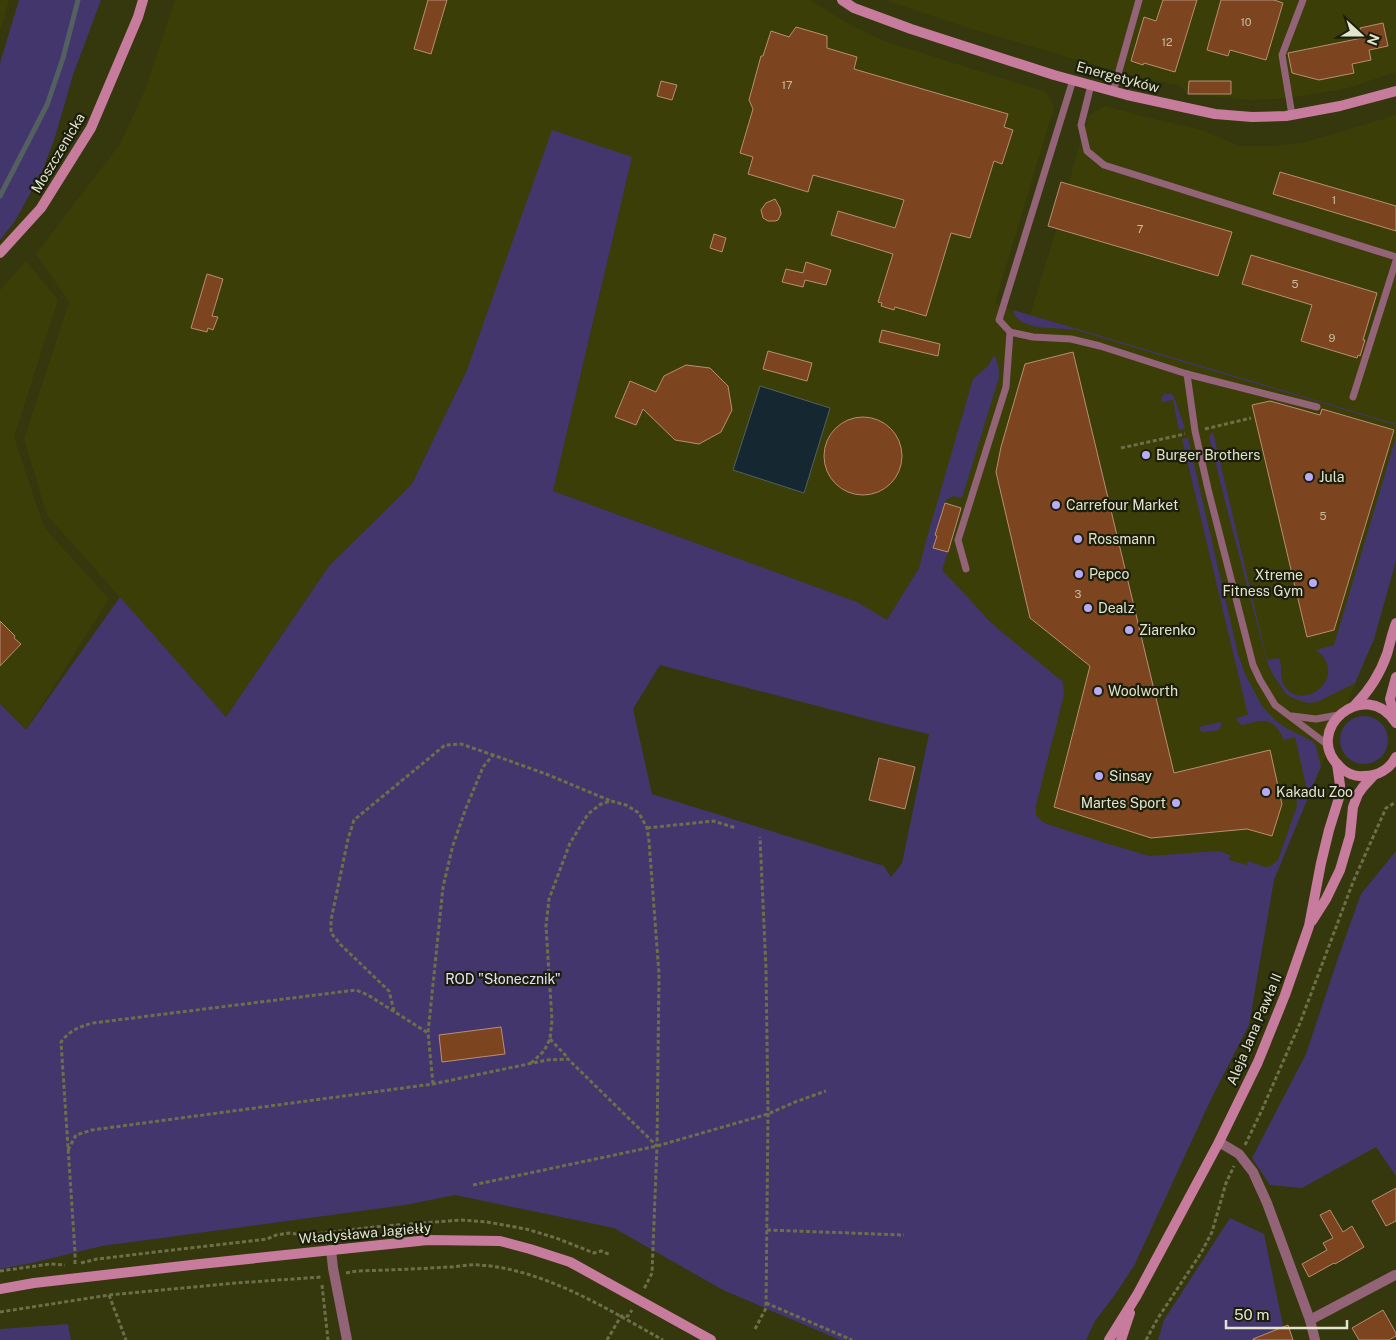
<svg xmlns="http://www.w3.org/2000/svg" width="1396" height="1340" font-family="'Public Sans',sans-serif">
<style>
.built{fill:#3c3e08}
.green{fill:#43366d;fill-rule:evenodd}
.water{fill:#152731;stroke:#526060}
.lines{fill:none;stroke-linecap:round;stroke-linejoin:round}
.stream{stroke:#526060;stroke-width:5}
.building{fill:#7c4520;stroke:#b88e75}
.path{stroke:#6d6f4a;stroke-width:3;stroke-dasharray:4 2.5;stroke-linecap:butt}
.lane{stroke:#936377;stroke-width:7}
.street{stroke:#936377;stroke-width:10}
.secondary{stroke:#c77b9d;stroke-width:10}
.poi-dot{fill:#b8abf7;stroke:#1c1e0c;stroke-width:2}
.labels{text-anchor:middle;stroke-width:4.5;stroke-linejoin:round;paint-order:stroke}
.number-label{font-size:11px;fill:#c8bca2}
.street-label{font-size:14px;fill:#e2e4cd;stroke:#1c1e0c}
.poi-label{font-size:14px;fill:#e2e4cd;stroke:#1c1e0c;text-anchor:start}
.park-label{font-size:14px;fill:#e4e0fb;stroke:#1c1e0c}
</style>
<rect width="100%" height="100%" fill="#35370c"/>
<g class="built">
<polygon points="0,0 9,0 0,32"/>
<polygon points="175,0 810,0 851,25 884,41 1046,92 1054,107 995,303 1014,311 1030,315 1064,204 1073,167 1089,115 1105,106 1150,118 1199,129 1240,146 1271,146 1302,143 1396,115 1396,561 1374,639 1274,880 1149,868 1019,827 919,568 887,620 857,602 553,491 632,157 467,370 412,484 329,566 226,717 47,515 24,439 69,302 36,254 120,144 145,90"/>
<polygon points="885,0 1396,0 1396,72 1352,87 1332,91 1279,99 1250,100 1190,94 1178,85 1137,77 975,30"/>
<polygon points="26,261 58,300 14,437 44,527 109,599 26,730 0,704 0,290"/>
</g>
<g class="green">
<polygon points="19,0 101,0 73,75 55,137 42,172 15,221 0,240 0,63"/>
<path d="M 552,130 L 632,157 L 553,491 L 857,602 L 887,620 L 919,568 L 928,534 L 973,379 L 989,365 L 994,355 C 998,362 999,369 999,377 L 963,495 L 961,498 L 953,496 L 945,501 L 935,535 L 937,536 L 934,547 L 948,552 L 942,570 L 985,616 L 985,618 L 986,618 L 1003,633 L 1063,682 L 1062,684 L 1063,683 L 1064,694 L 1053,739 L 1051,741 L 1052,741 L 1036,806 L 1036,816 L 1037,816 L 1041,821 L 1044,823 L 1105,843 L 1149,856 L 1219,851 L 1230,855 L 1229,860 L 1247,865 L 1248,861 L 1265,867 L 1271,866 L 1278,860 L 1297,806 L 1296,793 L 1307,790 L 1295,737 L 1284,740 C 1274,717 1264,719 1243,725 L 1241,725 L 1238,721 L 1236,718 L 1248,715 L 1182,439 L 1188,438 L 1238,654 L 1245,674 L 1262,706 L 1275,720 L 1284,727 L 1312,741 L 1316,746 L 1321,766 L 1274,880 L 1249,1025 L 1212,1097 L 1135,1264 L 1117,1292 L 1095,1321 L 1086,1340 L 840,1340 L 723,1290 L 614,1228 L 455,1195 L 405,1205 L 102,1246 L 32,1263 L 0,1269 L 0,704 L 26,730 L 120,597 L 226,717 L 329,566 L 412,484 L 467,370 ZM 660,665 L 890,725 L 929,734 L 902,863 L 891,877 L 884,866 L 652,794 L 633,709 Z"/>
<path d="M 1013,310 L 1030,315 L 1396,424 L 1396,425 L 1076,330 C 1059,327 1018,332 1013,310 Z"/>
<polygon points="1165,394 1171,394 1174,397 1185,428 1179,430 1173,400 1162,402 1161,398"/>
<path d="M 1213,432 L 1267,660 L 1279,658 C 1283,667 1279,676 1284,685 C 1302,715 1351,676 1316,650 L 1334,645 L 1396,437 L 1396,561 L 1374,639 L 1355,683 L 1317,702 L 1308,703 L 1295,699 L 1287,695 L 1273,675 L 1267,661 L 1226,505 L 1209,436 Z"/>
<circle cx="1364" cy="740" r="24"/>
<polygon points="1221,722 1221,726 1218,730 1203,732 1200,730 1199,727"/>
<polygon points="1396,851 1396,1176 1376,1147 1302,1188 1270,1185 1252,1158 1306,1054 1338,958 1361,894"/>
<polygon points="1230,1218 1264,1234 1286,1340 1158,1340 1164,1320"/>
<polygon points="68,1324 71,1340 0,1340 0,1329"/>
</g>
<polygon class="water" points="760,386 830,408 804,493 733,470"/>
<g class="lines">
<polyline class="stream" points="0,196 47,105 63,58 78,0"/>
</g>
<g class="building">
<polygon points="428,0 447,0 431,54 414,49"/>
<polygon points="1163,0 1197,0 1175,72 1144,63 1143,65 1131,61 1144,17 1156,21"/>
<polygon points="1221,0 1274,0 1283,3 1266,60 1230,50 1228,56 1207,50"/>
<polygon points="1383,23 1388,46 1369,50 1371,60 1352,64 1354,73 1319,80 1292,73 1288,53 1362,38 1360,28"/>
<polygon points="796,27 827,36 827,48 857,57 854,69 1008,114 1004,127 1013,130 1002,164 994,161 970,238 951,233 926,316 895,307 894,310 881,306 882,303 878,302 893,254 831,235 838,211 895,228 904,200 813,175 808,192 748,174 753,157 740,153 753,109 749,100 761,56 763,56 771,31 789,37"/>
<polygon points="661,81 677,85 672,100 657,96"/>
<polygon points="1189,81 1231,81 1231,94 1188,94"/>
<polygon points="1280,172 1396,206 1396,231 1273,194"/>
<polygon points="1061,182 1232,232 1218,276 1048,226"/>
<polygon points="775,199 780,208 781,214 778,220 775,221 768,221 763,218 761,210 766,203"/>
<polygon points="714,234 726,238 722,252 710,248"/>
<polygon points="1251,255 1377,293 1363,340 1365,340 1360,356 1358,355 1357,358 1301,341 1312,305 1242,284"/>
<polygon points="806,262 831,270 826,285 805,280 803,287 782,282 786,269 803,273"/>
<polygon points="207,274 223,279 212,316 218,317 213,330 208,328 207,332 191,328"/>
<polygon points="882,330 940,344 938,356 879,342"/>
<polygon points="768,351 812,363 807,381 763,369"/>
<polygon points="1073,352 1174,773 1270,750 1282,804 1272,836 1247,829 1151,838 1054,807 1090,666 1030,618 996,472 1001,447 1025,364"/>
<polygon points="686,365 710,368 728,386 732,410 721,432 699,444 675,440 643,409 636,425 615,417 630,381 656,392 664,376"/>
<polygon points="1270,401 1320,415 1322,409 1394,430 1334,630 1307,637 1252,405"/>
<circle cx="863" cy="456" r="39"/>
<polygon points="945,503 961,508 948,552 933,548 937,536 935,535"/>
<polygon points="0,621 15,636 14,638 21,644 0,666"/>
<polygon points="879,758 915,767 905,809 869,800"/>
<polygon points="501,1027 505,1054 442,1062 439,1035"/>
<polygon points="1396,1188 1396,1221 1386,1226 1372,1201"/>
<polygon points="1330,1210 1343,1232 1352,1226 1364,1247 1335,1264 1334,1263 1309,1277 1302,1264 1327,1250 1323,1243 1333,1238 1320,1215"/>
<polygon points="1383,1310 1396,1333 1396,1336 1389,1340 1359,1340 1352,1328"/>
<polygon points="1288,1325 1293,1340 1253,1340 1253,1339"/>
</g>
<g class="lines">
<g class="path">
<polyline points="1205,429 1251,418"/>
<polyline points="1121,448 1185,434"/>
<polyline points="647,828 713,821 736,828"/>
<polyline points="394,1011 389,991 341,945 331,933 331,920 348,839 354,820 445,745 461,744 493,755"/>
<polyline points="550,1039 568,1058"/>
<polyline points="531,1063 544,1051 550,1039 552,1020 546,926 549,899 570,843 588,814 601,804 611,801 626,805 639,813 647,828 649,841 659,974 657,1146"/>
<polyline points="433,1084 428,1033 443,887 453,845 466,808 483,767 493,755 546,774 611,801"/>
<polyline points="1245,1145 1261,1112 1300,1023 1353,882 1386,808 1396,802"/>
<polyline points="68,1150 76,1135 92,1130 433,1084 547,1060 568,1059 657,1146 652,1273 644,1289"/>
<polyline points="473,1185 657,1146 768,1114 795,1102 826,1091"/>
<polyline points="767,1230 904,1235"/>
<polyline points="81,1263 97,1259 267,1239 276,1235 289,1233 305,1235 384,1226 461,1220 487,1222 526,1229 556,1238 594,1253 601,1251 611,1255"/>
<path d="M 75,1264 L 75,1252 L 61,1042 C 70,1030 79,1027 93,1023 L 356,990 L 368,995 L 428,1033"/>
<polyline points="0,1271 50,1264 65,1265"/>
<path d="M 346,1273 L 357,1271 C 388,1270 418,1269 448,1267 C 458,1267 469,1264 479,1265 C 544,1269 607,1309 663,1340"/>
<polyline points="322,1285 328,1340"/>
<polyline points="109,1295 126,1340"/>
<polyline points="766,1303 852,1340"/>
<polyline points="0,1312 109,1295 236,1283 322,1277"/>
<polyline points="755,1329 766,1308 768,1114 766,969 760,837"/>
<polyline points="607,1340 621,1316 628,1316 632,1310"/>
<polyline points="1146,1340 1158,1318 1201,1253 1212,1232 1226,1183 1234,1166"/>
</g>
<g class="lane">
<polyline points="1073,80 999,320 1010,332 1033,337 1071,339 1100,346 1187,374 1317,407"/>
<polyline points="1091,85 1081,125 1087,151 1104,165 1396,257"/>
<polyline points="1113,92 1139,0"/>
<polyline points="1292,115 1282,55 1303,0"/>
<polyline points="1187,374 1195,431 1208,489 1253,665 1260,680 1275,705 1316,736 1329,746"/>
<polyline points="1353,397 1396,261"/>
<polyline points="966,569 958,540 1006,387 1010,332"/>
<polyline points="1292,716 1316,719 1338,715"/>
</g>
<g class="street">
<polyline points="1219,1142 1239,1154 1253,1172 1267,1203 1310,1320 1315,1340"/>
<polyline points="331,1250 333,1268 347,1340"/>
<polyline points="1310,1320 1395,1275"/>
</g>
<g class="secondary">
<polyline points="842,0 854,8 911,29 1054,75 1127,95 1215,114 1252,117 1286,116 1340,106 1396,91"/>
<polyline points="0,253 41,208 91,128 138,17 143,0"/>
<path d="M 1355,705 C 1370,690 1380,674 1387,654 C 1390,644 1392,633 1396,623"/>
<polyline points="1395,721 1390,699 1396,677"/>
<path d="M 1396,723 C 1365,675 1301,731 1340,767 C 1346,773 1355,777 1364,776 C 1378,776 1390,769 1396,757"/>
<polyline points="1312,921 1326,899 1340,870 1350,836 1353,807 1358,794 1363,787 1374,775"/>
<polyline points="0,1289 34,1283 200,1264 428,1240 500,1241 530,1249 570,1262 711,1340"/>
<polyline points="1109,1340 1137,1295 1219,1142 1258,1062 1285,995 1309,926 1321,863 1329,830 1339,798 1340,785 1337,764"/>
<polyline points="1121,1340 1130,1313"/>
</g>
</g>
<g class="poi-dot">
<circle cx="1146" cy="455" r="5"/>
<circle cx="1309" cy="477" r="5"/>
<circle cx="1056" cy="505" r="5"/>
<circle cx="1078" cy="539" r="5"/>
<circle cx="1079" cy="574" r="5"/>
<circle cx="1313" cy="583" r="5"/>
<circle cx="1088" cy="608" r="5"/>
<circle cx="1129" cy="630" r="5"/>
<circle cx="1098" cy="691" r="5"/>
<circle cx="1099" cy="776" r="5"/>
<circle cx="1266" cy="792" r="5"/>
<circle cx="1176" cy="803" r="5"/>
</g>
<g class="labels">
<g class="number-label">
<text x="1246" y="26">10</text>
<text x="1167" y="46">12</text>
<text x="787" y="89">17</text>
<text x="1334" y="204">1</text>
<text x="1140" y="233">7</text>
<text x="1295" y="288">5</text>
<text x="1332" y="342">9</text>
<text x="1323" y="520">5</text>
<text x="1078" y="598">3</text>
</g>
<g class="street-label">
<text transform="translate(1118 77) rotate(15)" y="5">Energetyków</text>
<text transform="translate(58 153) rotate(-59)" y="5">Moszczenicka</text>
<text transform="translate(1254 1029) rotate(-67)" y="5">Aleja Jana Pawła II</text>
<text transform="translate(365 1233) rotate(-5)" y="5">Władysława Jagiełły</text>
</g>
<g class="poi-label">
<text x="1156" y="460">Burger Brothers</text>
<text x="1319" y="482">Jula</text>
<text x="1066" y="510">Carrefour Market</text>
<text x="1088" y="544">Rossmann</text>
<text x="1089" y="579">Pepco</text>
<text x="1303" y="580" text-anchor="end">Xtreme<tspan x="1303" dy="16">Fitness Gym</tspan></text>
<text x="1098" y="613">Dealz</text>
<text x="1139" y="635">Ziarenko</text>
<text x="1108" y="696">Woolworth</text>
<text x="1109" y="781">Sinsay</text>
<text x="1276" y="797">Kakadu Zoo</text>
<text x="1166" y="808" text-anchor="end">Martes Sport</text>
</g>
<g class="park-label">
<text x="503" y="984">ROD "Słonecznik"</text>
</g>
</g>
<g transform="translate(1361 35) rotate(111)" stroke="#1c1e0c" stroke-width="4" paint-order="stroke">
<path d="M0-4L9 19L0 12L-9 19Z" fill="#e2e4cd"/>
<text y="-8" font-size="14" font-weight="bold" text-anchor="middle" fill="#e2e4cd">N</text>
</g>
<path d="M1226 1320v8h121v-8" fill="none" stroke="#e2e4cd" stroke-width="2.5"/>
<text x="1234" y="1320" font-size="15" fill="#e2e4cd" stroke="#1c1e0c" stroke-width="4" paint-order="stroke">50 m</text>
</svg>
